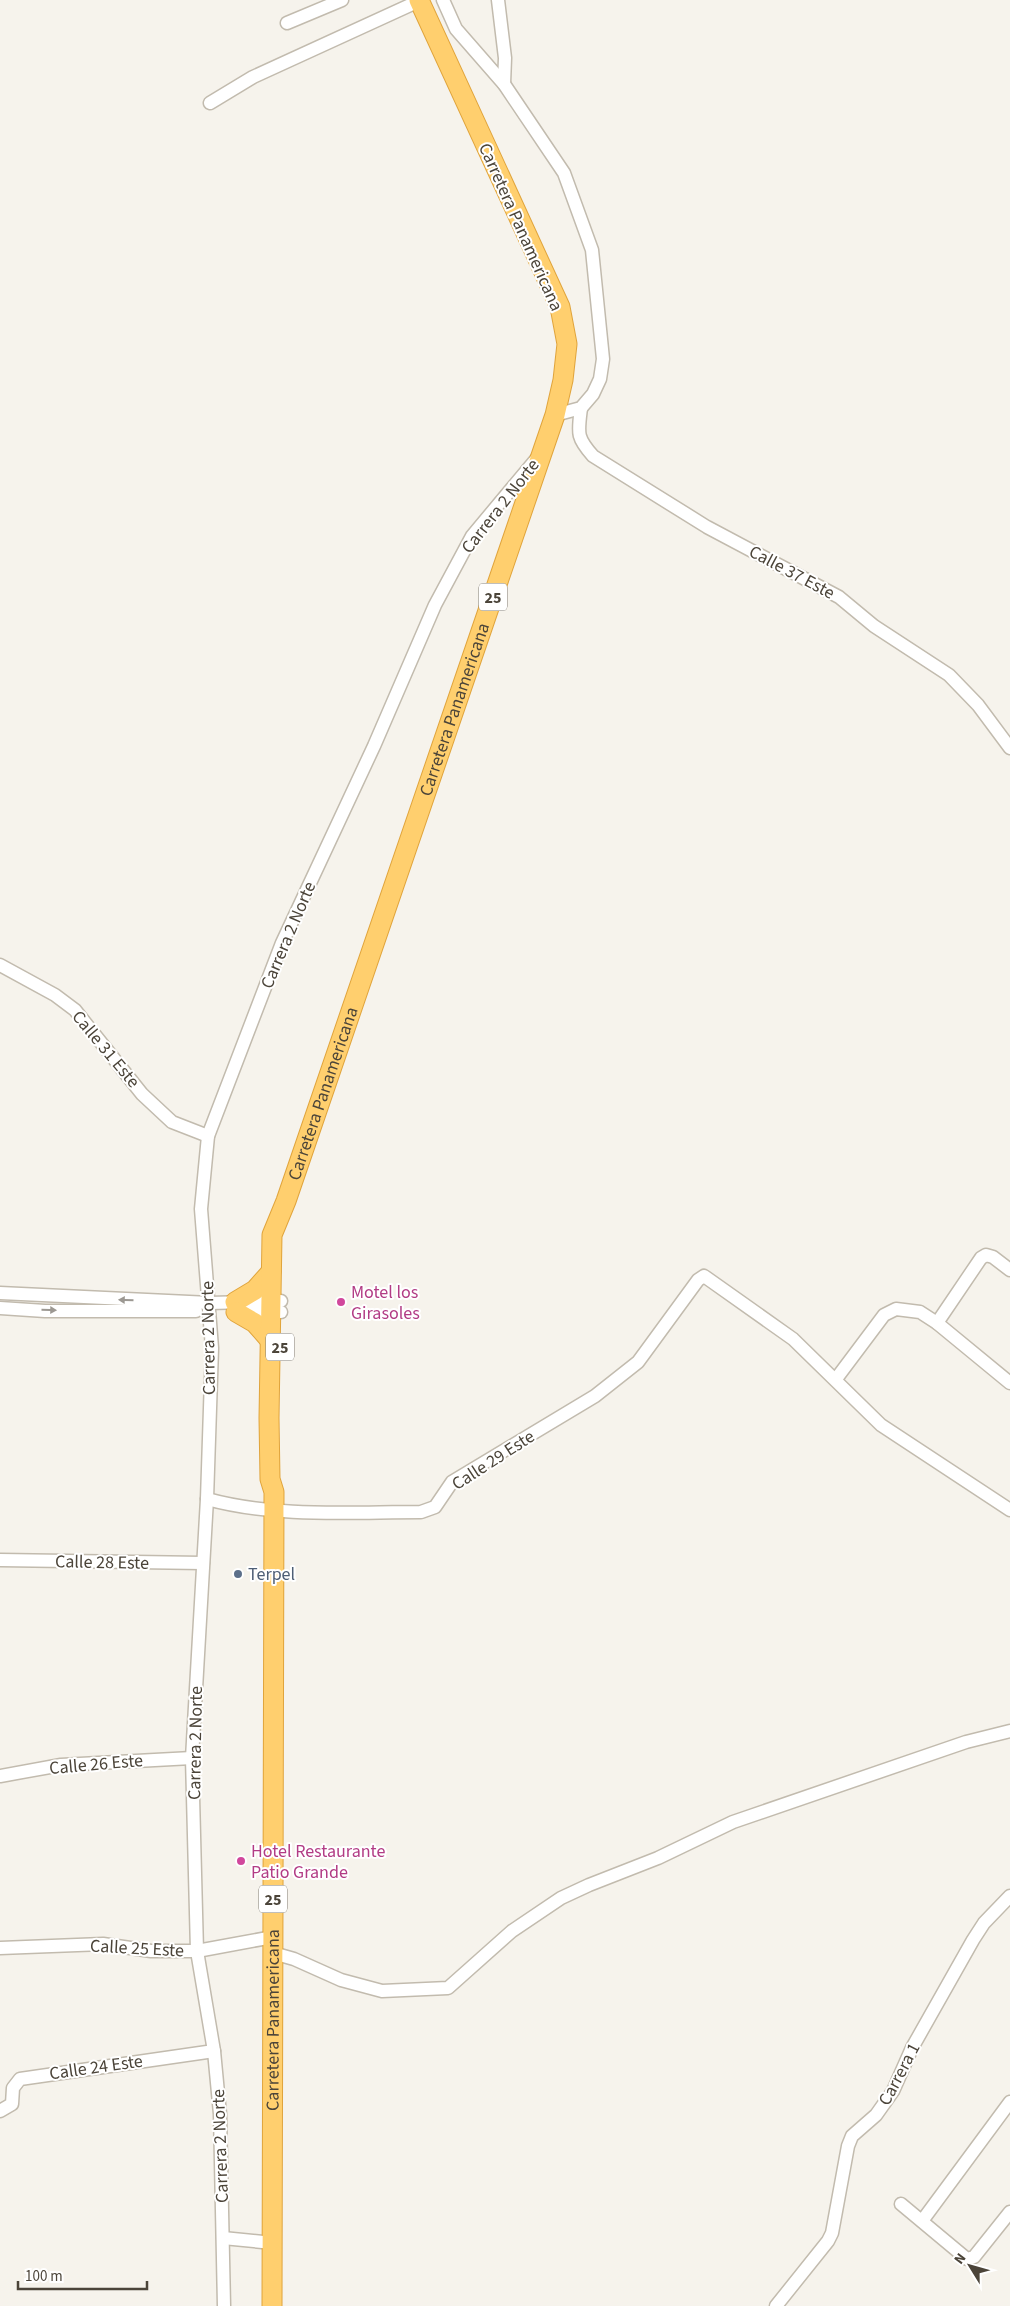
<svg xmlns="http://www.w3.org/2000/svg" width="1010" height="2306" font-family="'Source Sans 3',sans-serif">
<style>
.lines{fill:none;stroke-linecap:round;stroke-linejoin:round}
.minor-casing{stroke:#c2bbae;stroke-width:15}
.highway-casing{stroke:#e0a43c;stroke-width:21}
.minor{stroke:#fff;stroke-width:12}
.highway{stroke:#ffcf6e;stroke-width:19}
.oneway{fill:#9c9892}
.hotel-dot{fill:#d1479c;stroke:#fff;stroke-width:2}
.service-dot{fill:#5c6f8a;stroke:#fff;stroke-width:2}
.labels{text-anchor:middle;stroke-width:4;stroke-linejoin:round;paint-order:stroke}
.shield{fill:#fff;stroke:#817c74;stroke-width:1}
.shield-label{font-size:16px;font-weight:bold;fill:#4b4439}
.street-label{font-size:18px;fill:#4b4439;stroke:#fff}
.hotel-label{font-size:18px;fill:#b23c85;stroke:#fff;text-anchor:start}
.service-label{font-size:18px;fill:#4e5e75;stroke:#fff;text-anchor:start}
</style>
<rect width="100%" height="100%" fill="#f6f3ec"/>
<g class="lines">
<g class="minor-casing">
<g id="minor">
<polyline points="443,0 456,29 504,84 564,173 592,250 603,359 600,379 593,394 581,408 555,415"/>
<polyline points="498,0 505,58 504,84"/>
<polyline points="287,23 342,0"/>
<polyline points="210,103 253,77 419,1"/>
<path d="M 581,408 C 578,433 576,437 593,456 L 707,527 L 839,597 L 874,626 L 949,675 L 978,705 L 1010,748"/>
<polyline points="0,965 55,995 75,1010 142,1094 172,1122 208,1136"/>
<polyline points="0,1293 210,1303 281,1301"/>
<polyline points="0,1308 45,1311 196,1311"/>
<polyline points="238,1312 281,1312"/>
<polyline points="937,1323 981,1258 986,1255 993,1257 1010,1270"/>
<polyline points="836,1379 884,1315 896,1309 920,1312 937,1323 1010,1383"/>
<path d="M 207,1499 C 277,1518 350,1512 421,1512 L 435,1507 L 452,1482 L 595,1396 L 638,1362 L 698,1280 L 704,1276 L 793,1339 L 881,1425 L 1010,1510"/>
<polyline points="0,1560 203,1563"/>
<polyline points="0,1776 61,1765 192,1758"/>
<polyline points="0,1948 103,1944 151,1951 197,1951 273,1937"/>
<polyline points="273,1953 294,1959 341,1980 382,1991 448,1988 512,1931 561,1898 589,1885 658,1858 733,1822 966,1742 1010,1731"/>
<polyline points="0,2111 12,2104 13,2088 20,2079 214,2051"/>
<polyline points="901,2204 967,2259 974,2257 1010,2212"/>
<polyline points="922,2221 1010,2102"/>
<polyline points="223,2238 273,2243"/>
<polyline points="224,2306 220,2114 214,2051 197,1951 192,1758 207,1499 212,1348 201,1209 208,1136 282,943 374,746 435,605 472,536 538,457"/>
<polyline points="776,2306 828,2241 832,2233 848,2146 852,2136 876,2115 893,2091 912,2048 973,1940 984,1923 1010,1896"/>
</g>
</g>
<g class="highway-casing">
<g id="highway">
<polyline points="235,1302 255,1290 271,1272"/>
<polyline points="236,1312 255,1323 269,1339"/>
<path id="s1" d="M 272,2306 L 274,1492 L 270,1479 L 269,1418 L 272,1235 L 286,1201 L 555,415 L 563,380 L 567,344 L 560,307 L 419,0"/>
</g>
</g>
<use href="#minor" class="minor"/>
<use href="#highway" class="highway"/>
</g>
<defs><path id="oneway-solid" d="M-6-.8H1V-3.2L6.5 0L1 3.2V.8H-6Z" transform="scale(1.25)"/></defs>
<g class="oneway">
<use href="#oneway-solid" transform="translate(126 1300) rotate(-178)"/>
<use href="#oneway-solid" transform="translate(49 1310) rotate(1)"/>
</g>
<g class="hotel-dot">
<circle cx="341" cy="1302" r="5"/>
<circle cx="241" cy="1861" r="5"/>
</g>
<circle class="service-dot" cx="238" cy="1574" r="5"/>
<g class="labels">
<g class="shield">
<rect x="479" y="583.5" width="28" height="27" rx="4"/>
<rect x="266" y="1333.5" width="28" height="27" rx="4"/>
<rect x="259" y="1885.5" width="28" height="27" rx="4"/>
</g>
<g class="shield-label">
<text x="493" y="603">25</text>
<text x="280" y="1353">25</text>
<text x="273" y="1905">25</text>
</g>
<g class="street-label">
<text transform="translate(521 227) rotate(66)" y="6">Carretera Panamericana</text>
<text transform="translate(500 506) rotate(-52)" y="6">Carrera 2 Norte</text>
<text transform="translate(792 572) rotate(28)" y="6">Calle 37 Este</text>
<text dy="6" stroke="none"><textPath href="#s1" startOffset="1628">Carretera Panamericana</textPath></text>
<text transform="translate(288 935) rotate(-67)" y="6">Carrera 2 Norte</text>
<text transform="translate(106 1049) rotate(50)" y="6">Calle 31 Este</text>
<text dy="6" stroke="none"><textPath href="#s1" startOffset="1222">Carretera Panamericana</textPath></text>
<text transform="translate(208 1338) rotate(-91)" y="6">Carrera 2 Norte</text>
<text transform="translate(493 1460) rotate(-33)" y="6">Calle 29 Este</text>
<text transform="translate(102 1562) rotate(1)" y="6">Calle 28 Este</text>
<text transform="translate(195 1743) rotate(-89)" y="6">Carrera 2 Norte</text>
<text transform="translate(96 1764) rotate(-5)" y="6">Calle 26 Este</text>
<text transform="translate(137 1948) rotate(3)" y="6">Calle 25 Este</text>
<text dy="6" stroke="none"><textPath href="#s1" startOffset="286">Carretera Panamericana</textPath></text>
<text transform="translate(96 2067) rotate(-8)" y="6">Calle 24 Este</text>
<text transform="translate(899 2074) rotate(-62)" y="6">Carrera 1</text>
<text transform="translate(220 2146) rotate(-92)" y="6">Carrera 2 Norte</text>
</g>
<g class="hotel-label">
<text x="351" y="1298">Motel los<tspan x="351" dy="21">Girasoles</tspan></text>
<text x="251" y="1857">Hotel Restaurante<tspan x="251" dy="21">Patio Grande</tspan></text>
</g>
<g class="service-label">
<text x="248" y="1580">Terpel</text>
</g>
</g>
<g transform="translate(970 2266) rotate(307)" stroke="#ffffff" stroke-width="4" paint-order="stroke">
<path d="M0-4L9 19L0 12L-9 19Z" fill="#4b4439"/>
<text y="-8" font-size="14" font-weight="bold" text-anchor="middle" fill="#4b4439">N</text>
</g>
<path d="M18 2281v8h129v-8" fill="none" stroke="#4b4439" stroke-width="2.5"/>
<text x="25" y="2281" font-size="15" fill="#4b4439" stroke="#ffffff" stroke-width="4" paint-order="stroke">100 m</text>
</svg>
